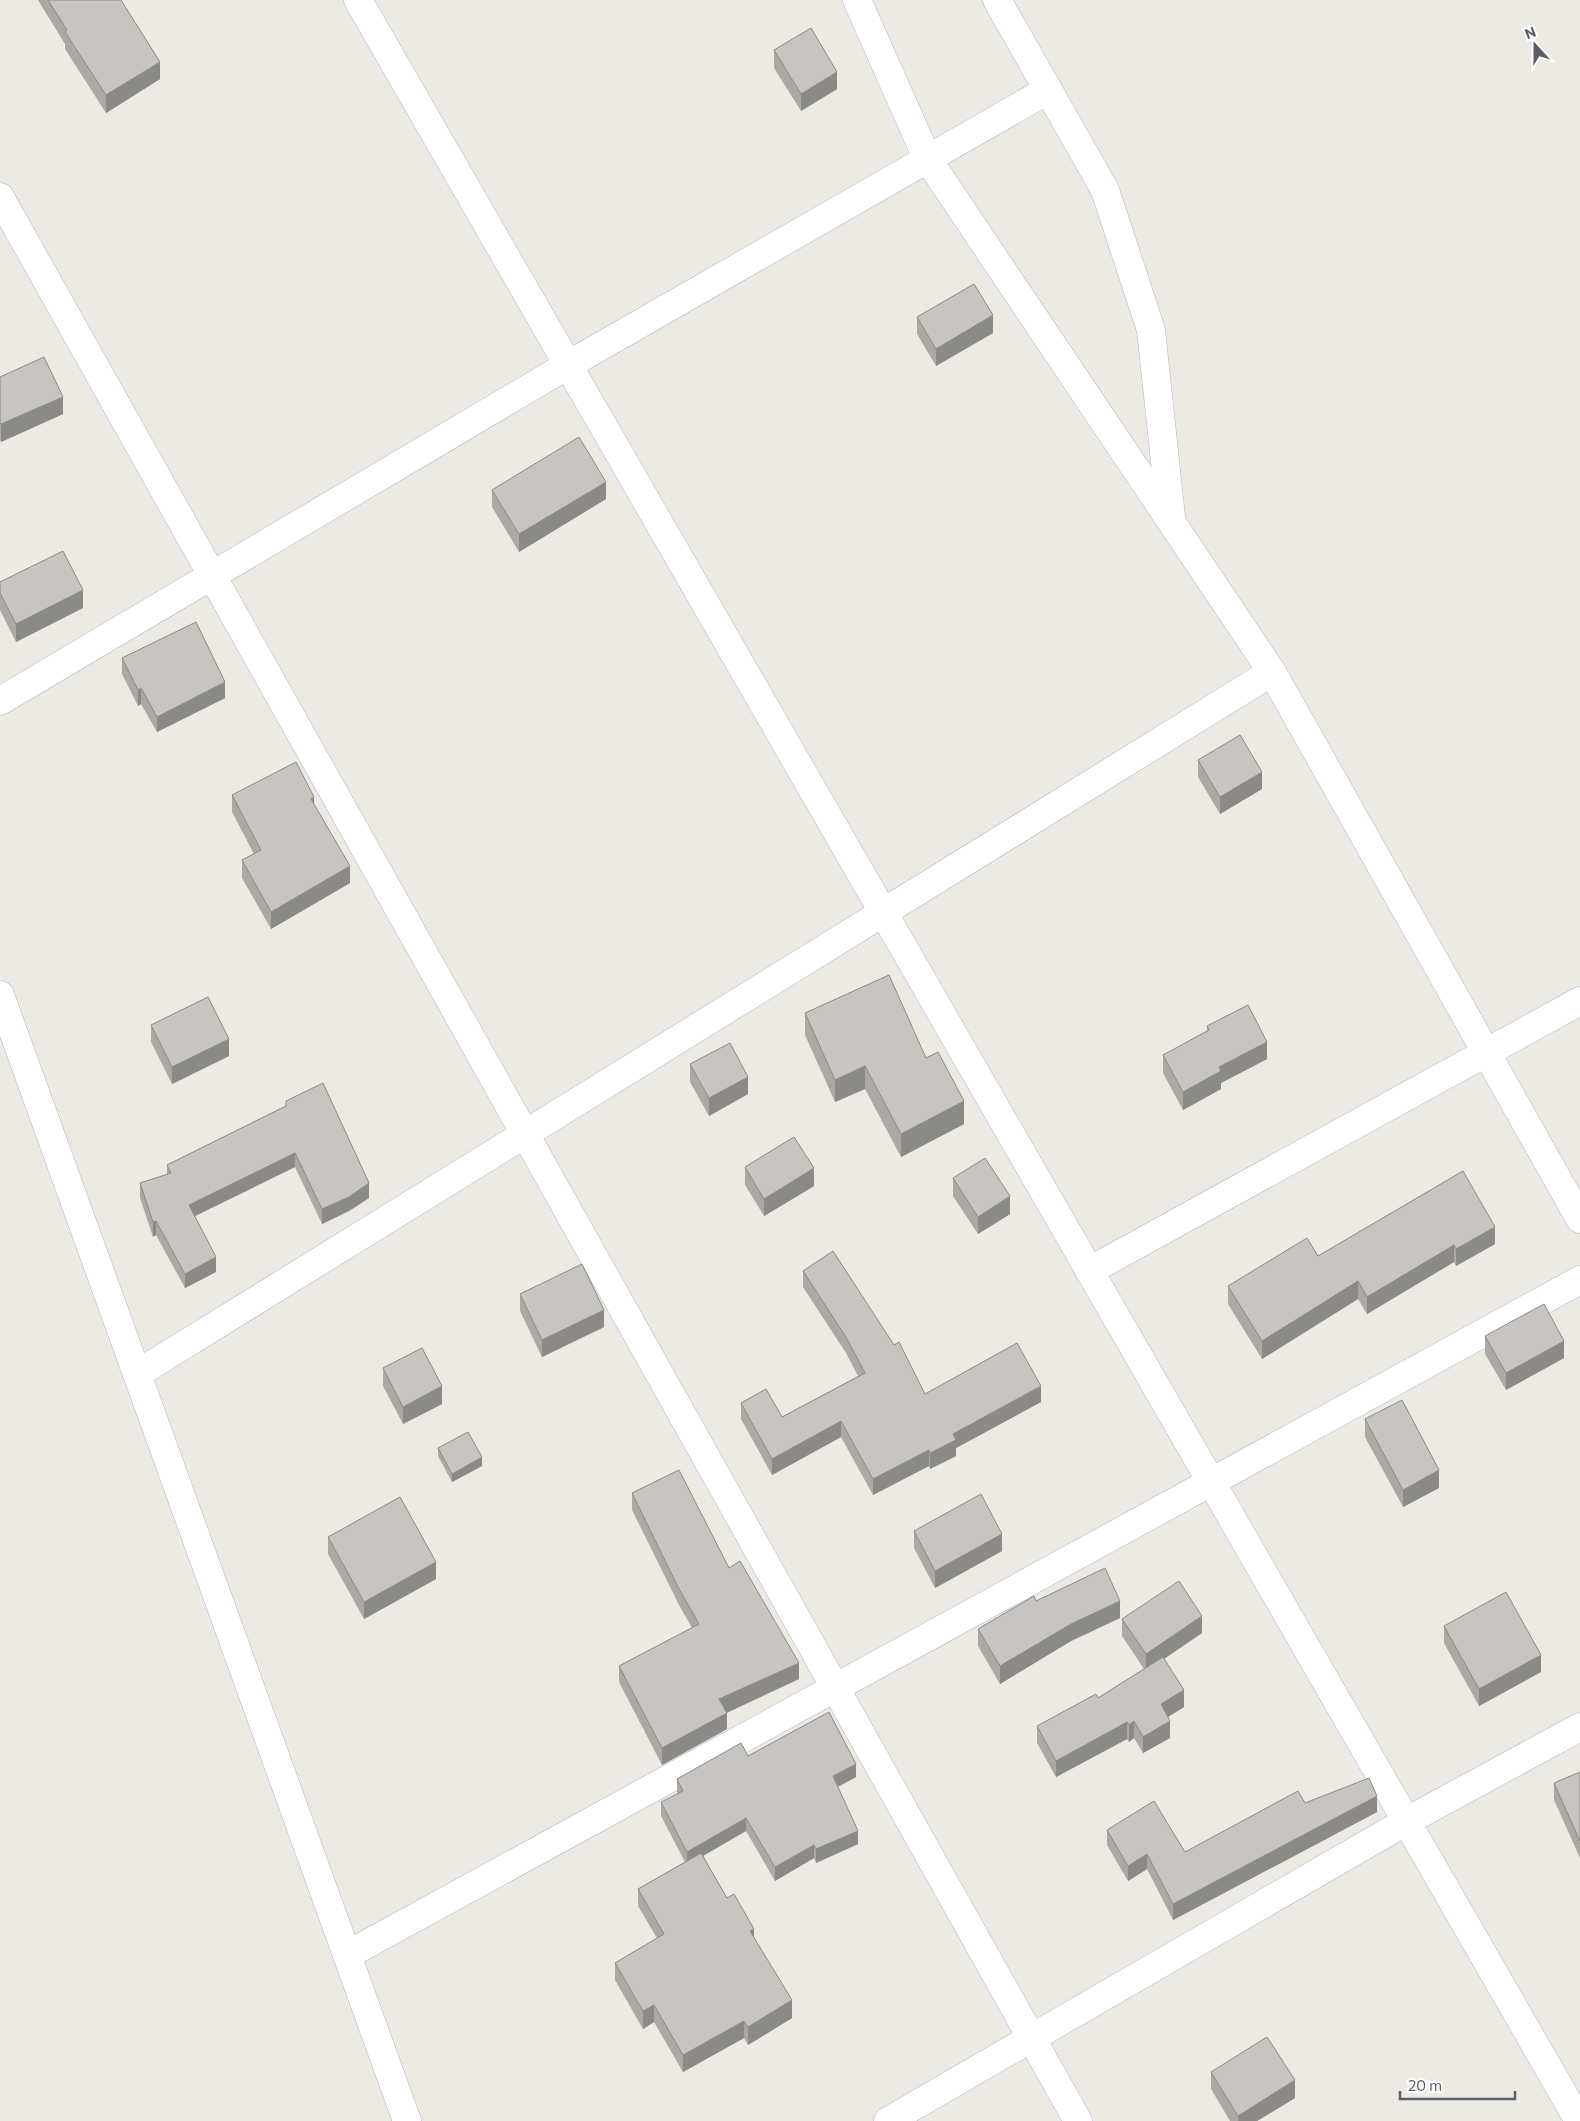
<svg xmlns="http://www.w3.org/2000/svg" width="1580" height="2121" font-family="Commissioner,sans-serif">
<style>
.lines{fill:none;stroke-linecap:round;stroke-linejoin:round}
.minor-casing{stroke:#b0b4b8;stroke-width:29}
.minor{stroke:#fff;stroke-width:28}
.wall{fill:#aca9a5}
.shaded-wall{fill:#8c8a86}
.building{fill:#c8c5c0;stroke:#8c8a86}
</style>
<rect width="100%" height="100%" fill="#edeae3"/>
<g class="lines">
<g class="minor-casing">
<g id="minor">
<polyline points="358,0 1579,2121"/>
<polyline points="857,0 927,158 1272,672 1580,1219"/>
<polyline points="997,0 1105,190 1151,330 1171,517"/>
<polyline points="0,197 1078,2121"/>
<polyline points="0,701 568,365 1048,90"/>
<polyline points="0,995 407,2121"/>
<polyline points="1089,1271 1580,1001"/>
<polyline points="137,1374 1272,672"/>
<polyline points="347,1955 1580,1280"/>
<polyline points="888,2121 1407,1821 1580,1727"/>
</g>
</g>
<use href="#minor" class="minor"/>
</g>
<g class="wall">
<polygon points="38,0 121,0 160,79 106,113 65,49 65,44"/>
<polygon points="774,50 837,89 801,111 774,68"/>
<polygon points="917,317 993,333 936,366 917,334"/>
<polygon points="0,377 63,414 1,442 0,440"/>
<polygon points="492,490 606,499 519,552 492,507"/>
<polygon points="0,582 83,608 16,642 0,610"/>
<polygon points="122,658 225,698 157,732 141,704 138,706 122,674"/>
<polygon points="1198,760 1262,789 1220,814 1198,777"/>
<polygon points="232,795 314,804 350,883 271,929 242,878 242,860 254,854 232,812"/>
<polygon points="805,1013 926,1058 964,1124 901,1157 865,1089 835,1102 805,1035"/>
<polygon points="151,1025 229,1056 172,1084 151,1042"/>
<polygon points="1207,1026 1267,1059 1221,1083 1221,1089 1183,1110 1163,1073 1163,1055 1207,1032"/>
<polygon points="690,1064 748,1094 709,1116 690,1082"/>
<polygon points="286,1106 369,1198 349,1211 322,1224 295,1167 195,1216 216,1272 185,1288 156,1235 153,1237 140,1198 140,1183 167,1174 167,1165"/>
<polygon points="745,1167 814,1186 764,1216 745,1185"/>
<polygon points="1463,1171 1495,1244 1456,1266 1454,1262 1367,1314 1358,1299 1262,1359 1228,1304 1228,1286 1318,1256"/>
<polygon points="953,1178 1010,1214 978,1234 953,1196"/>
<polygon points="803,1271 925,1394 1041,1402 956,1448 956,1456 930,1469 929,1466 873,1495 841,1437 772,1475 741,1419 741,1403 782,1417 858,1376 846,1353 803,1287"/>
<polygon points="520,1294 604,1327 542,1357 520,1311"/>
<polygon points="1485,1336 1564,1358 1506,1390 1485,1354"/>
<polygon points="383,1368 442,1404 403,1424 383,1386"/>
<polygon points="1365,1419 1439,1488 1403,1507 1365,1437"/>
<polygon points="438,1448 482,1466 452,1482 438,1456"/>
<polygon points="632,1493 729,1568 799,1679 727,1713 727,1729 662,1765 619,1682 619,1666 692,1628 679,1605 632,1510"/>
<polygon points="914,1531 1002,1551 935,1588 914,1548"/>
<polygon points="328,1537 436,1579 364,1619 328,1554"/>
<polygon points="1036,1601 1120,1618 1071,1641 1000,1684 978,1646 978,1629"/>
<polygon points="1122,1619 1202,1633 1164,1659 1184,1707 1168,1717 1170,1738 1143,1753 1134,1738 1129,1742 1127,1739 1056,1777 1037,1743 1037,1726 1098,1698 1144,1669 1122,1636"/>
<polygon points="1444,1626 1541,1672 1479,1706 1444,1643"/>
<polygon points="748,1756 856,1777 838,1787 858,1844 816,1863 814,1858 775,1881 746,1831 703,1856 727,1898 754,1938 792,2018 748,2045 744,2038 683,2072 654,2022 643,2029 615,1980 615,1963 657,1938 638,1906 638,1889 685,1862 661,1816 661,1802 678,1794 677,1792 677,1779"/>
<polygon points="1580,1772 1580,1858 1554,1800 1554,1783"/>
<polygon points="1305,1803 1377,1812 1173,1920 1147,1869 1128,1881 1107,1845 1107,1830 1185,1852"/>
<polygon points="1211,2072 1295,2098 1257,2121 1230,2121 1211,2089"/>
</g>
<g class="shaded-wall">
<polygon points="160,62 160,79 106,113 106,95"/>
<polygon points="837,72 837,89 801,111 801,94"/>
<polygon points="993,315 993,333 936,366 936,349"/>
<polygon points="63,397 63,414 1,442 1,424"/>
<polygon points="606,482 606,499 519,552 519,534"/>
<polygon points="83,590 83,608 16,642 16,624"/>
<polygon points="225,682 225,698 157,732 157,717"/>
<polygon points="141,688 141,704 138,706 138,690"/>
<polygon points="1262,772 1262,789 1220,814 1220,797"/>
<polygon points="314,797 314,814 311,799"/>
<polygon points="350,866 350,883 271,929 271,912"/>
<polygon points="229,1039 229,1056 172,1084 172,1067"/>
<polygon points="1267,1042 1267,1059 1221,1083 1221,1089 1183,1110 1183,1092 1219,1067"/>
<polygon points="865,1066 865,1089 835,1102 835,1080"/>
<polygon points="748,1077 748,1094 709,1116 709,1098"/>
<polygon points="964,1101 964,1124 901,1157 901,1134"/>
<polygon points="295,1153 295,1167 189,1219 189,1205"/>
<polygon points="814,1168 814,1186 764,1216 764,1199"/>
<polygon points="369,1183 369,1198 349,1211 322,1224 322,1209"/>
<polygon points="1010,1196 1010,1214 978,1234 978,1217"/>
<polygon points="156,1221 156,1235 153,1237 153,1222"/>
<polygon points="1495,1227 1495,1244 1456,1266 1456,1249"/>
<polygon points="1454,1245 1454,1262 1367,1314 1367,1297"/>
<polygon points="216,1257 216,1272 185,1288 185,1274"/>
<polygon points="1358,1281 1358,1299 1262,1359 1262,1341"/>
<polygon points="604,1310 604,1327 542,1357 542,1340"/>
<polygon points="1564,1341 1564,1358 1506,1390 1506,1373"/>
<polygon points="442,1386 442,1404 403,1424 403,1407"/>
<polygon points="1041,1386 1041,1402 956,1448 956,1456 930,1469 930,1453 953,1434"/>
<polygon points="841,1421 841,1437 772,1475 772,1459"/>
<polygon points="929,1450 929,1466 873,1495 873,1479"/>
<polygon points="482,1457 482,1466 452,1482 452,1474"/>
<polygon points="1439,1470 1439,1488 1403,1507 1403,1490"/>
<polygon points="1002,1534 1002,1551 935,1588 935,1571"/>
<polygon points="436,1562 436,1579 364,1619 364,1602"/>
<polygon points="1120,1601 1120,1618 1071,1641 1000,1684 1000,1666 1071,1624"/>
<polygon points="1202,1616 1202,1633 1146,1671 1146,1654"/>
<polygon points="1541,1655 1541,1672 1479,1706 1479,1689"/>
<polygon points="799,1663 799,1679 719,1716 719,1699"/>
<polygon points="1184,1690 1184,1707 1161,1721 1161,1704"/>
<polygon points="727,1713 727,1729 662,1765 662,1748"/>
<polygon points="1134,1721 1134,1738 1129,1742 1129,1725"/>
<polygon points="1170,1721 1170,1738 1143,1753 1143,1737"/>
<polygon points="1127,1722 1127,1739 1056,1777 1056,1761"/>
<polygon points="856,1764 856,1777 833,1789 833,1776"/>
<polygon points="1377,1796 1377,1812 1173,1920 1173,1904"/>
<polygon points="746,1818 746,1831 687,1865 687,1852"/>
<polygon points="858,1831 858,1844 816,1863 816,1849"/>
<polygon points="814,1845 814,1858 775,1881 775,1867"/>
<polygon points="1147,1854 1147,1869 1128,1881 1128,1866"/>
<polygon points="754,1929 754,1946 750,1931"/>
<polygon points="792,2000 792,2018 748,2045 748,2027"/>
<polygon points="654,2005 654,2022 643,2029 643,2011"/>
<polygon points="744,2021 744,2038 683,2072 683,2055"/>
<polygon points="1295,2080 1295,2098 1257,2121 1238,2121 1238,2116"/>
</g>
<g class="building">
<polygon points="48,0 121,0 160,62 106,95 65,32 67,30"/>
<polygon points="811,28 837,72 801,94 774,50"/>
<polygon points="974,284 993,315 936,349 917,317"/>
<polygon points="44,357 63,397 1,424 0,423 0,377"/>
<polygon points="579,437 606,482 519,534 492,490"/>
<polygon points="63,551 83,590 16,624 0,593 0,582"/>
<polygon points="196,622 225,682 157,717 141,688 138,690 122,658"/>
<polygon points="1240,735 1262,772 1220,797 1198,760"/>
<polygon points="296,762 314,797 311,799 350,866 271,912 242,860 261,850 232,795"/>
<polygon points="889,975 926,1058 938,1052 964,1101 901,1134 865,1066 835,1080 805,1013"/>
<polygon points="208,997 229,1039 172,1067 151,1025"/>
<polygon points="1248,1005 1267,1042 1219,1067 1221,1071 1183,1092 1163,1055 1209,1030 1207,1026"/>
<polygon points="730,1043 748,1077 709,1098 690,1064"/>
<polygon points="323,1083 369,1183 349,1197 322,1209 295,1153 189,1205 216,1257 185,1274 156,1221 153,1222 140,1183 171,1173 167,1165 286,1106 286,1101"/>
<polygon points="794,1137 814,1168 764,1199 745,1167"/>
<polygon points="985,1158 1010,1196 978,1217 953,1178"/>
<polygon points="1463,1171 1495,1227 1456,1249 1454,1245 1367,1297 1358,1281 1262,1341 1228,1286 1307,1238 1318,1256"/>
<polygon points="833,1251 894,1345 899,1342 925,1394 1017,1343 1041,1386 953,1434 956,1440 930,1453 929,1450 873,1479 841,1421 772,1459 741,1403 766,1389 782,1417 865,1373 846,1337 803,1271"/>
<polygon points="582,1264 604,1310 542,1340 520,1294"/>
<polygon points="1544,1304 1564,1341 1506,1373 1485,1336"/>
<polygon points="422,1348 442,1386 403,1407 383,1368"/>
<polygon points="1402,1400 1439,1470 1403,1490 1365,1419"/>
<polygon points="468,1432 482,1457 452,1474 438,1448"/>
<polygon points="679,1470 729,1568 740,1561 799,1663 719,1699 727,1713 662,1748 619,1666 699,1624 679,1589 632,1493"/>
<polygon points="981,1494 1002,1534 935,1571 914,1531"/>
<polygon points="400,1497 436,1562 364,1602 328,1537"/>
<polygon points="1105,1568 1120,1601 1071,1624 1000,1666 978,1629 1034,1596 1036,1601"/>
<polygon points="1179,1581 1202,1616 1146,1654 1122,1619"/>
<polygon points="1506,1592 1541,1655 1479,1689 1444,1626"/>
<polygon points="1163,1657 1184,1690 1161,1704 1170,1721 1143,1737 1134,1721 1129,1725 1127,1722 1056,1761 1037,1726 1096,1694 1098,1698"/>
<polygon points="829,1712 856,1764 833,1776 858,1831 816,1849 814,1845 775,1867 746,1818 687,1852 661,1802 683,1791 677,1779 741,1743 748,1756"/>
<polygon points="1580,1772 1580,1841 1554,1783"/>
<polygon points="1369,1778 1377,1796 1173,1904 1147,1854 1128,1866 1107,1830 1154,1801 1185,1852 1298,1791 1305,1803"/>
<polygon points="701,1853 727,1898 734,1894 754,1929 750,1931 792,2000 748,2027 744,2021 683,2055 654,2005 643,2011 615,1963 664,1934 638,1889"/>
<polygon points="1267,2037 1295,2080 1238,2116 1211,2072"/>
</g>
<g transform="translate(1535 45) rotate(339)" stroke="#ffffff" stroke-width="4" paint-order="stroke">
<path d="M0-4L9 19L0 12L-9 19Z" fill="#5b5f63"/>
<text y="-8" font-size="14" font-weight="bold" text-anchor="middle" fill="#5b5f63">N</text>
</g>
<path d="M1400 2091v8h115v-8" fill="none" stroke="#5b5f63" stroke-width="2.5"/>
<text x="1408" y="2091" font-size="15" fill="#5b5f63" stroke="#ffffff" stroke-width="4" paint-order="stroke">20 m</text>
</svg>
